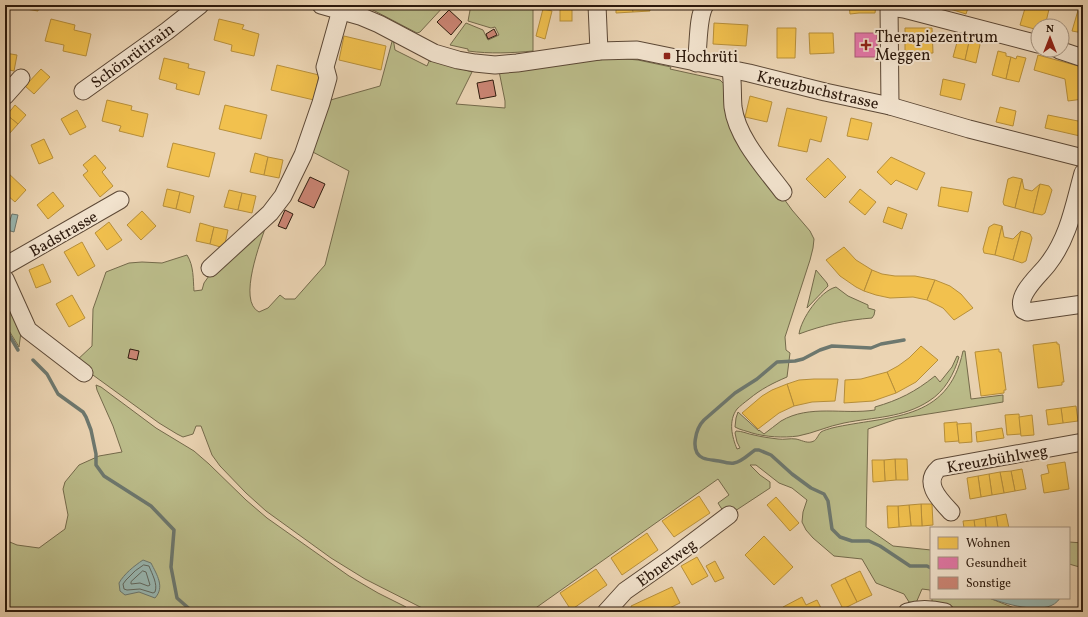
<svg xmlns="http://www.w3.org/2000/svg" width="1088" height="617" font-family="Vollkorn,serif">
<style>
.green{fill:#bbbc8a;stroke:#746a4b}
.water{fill:#99b7b1;stroke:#6d786f}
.homes{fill:#f2c14e;stroke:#b78f3a}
.health{fill:#e377a8;stroke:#ac5b79}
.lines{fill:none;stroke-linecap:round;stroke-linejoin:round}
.shore{stroke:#62685e;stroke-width:1}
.stream{stroke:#6d786f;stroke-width:3.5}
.building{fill:#cd8676;stroke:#2c190c}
.minor-casing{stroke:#5c4836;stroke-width:19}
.minor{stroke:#f2e3ce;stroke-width:17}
.poi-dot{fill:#8f2418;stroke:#f2e3ce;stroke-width:1.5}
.labels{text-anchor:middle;stroke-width:4;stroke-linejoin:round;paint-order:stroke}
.poi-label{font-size:16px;fill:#2c190c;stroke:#f2e3ce;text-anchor:start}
.street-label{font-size:16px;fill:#2c190c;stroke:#f2e3ce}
</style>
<rect width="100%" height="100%" fill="#ebd4b3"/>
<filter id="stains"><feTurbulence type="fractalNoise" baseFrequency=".005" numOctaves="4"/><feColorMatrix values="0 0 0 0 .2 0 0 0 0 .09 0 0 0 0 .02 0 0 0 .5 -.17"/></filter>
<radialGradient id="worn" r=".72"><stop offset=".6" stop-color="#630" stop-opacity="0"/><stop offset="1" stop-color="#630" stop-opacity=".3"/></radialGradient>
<g class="green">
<polygon points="371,5 445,5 420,32 417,33 371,9"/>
<path d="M 471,5 L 533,5 L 533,51 C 512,53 490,54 468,51 L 468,49 L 450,45 L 466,23 L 483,30 L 488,40 L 499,35 L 495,27 L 491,28 L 468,21 Z"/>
<path d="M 393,38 L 395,50 L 427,66 L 430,59 L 472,72 L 456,104 L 505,108 L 505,101 L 499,71 L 604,57 L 638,60 L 671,67 L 670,69 L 720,80 L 724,84 L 748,149 L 792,210 L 810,231 L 814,239 L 813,248 L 810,260 L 785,337 L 786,350 L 790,353 L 787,377 C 773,383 761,389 749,399 C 745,402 740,406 737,409 C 728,421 732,437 737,449 L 740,448 L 737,442 L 735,433 L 736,431 C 742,431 748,434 754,435 C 762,437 770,438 778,439 C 784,440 790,438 796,439 C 801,440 806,443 811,442 C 817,441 817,436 821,432 C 824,430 829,429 832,428 C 888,415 948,423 963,351 L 965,351 L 971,399 L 1003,395 L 1003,402 L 897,419 L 868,429 L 866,527 L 893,546 L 931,550 L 931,595 L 930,590 L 922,589 L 916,603 L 909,602 L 904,594 L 876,583 L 862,559 L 834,556 L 813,538 L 806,530 L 802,522 L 803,512 L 807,500 L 792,488 L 779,483 L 756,465 L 750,465 L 760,475 L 770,482 L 770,488 L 735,511 L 723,511 L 718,503 L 729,495 L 718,479 L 530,612 L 430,612 L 365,579 L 331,558 L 266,511 L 246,493 L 220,466 L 212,455 L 201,426 L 196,426 L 193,434 L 183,437 L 177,434 L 159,423 L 75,362 L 92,346 L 93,309 L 106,272 L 129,263 L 142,262 L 162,263 L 187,255 C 194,266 193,279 194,291 L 202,290 L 204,283 L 211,273 L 267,223 C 261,241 237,301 259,312 L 268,308 L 280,295 L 285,299 L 295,299 L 325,265 L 349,171 L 309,150 L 327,101 L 380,86 Z"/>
<polygon points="816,270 827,283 828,286 807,308"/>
<path d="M 836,287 L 848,296 L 868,305 L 868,308 L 875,310 L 874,315 L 872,318 C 846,320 823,325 799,334 C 801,319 820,291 836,287 Z"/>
<polygon points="5,295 21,332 19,347 5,324"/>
<path d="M 957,356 L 959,357 C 954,374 945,391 929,401 C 903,418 874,417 844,423 C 828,426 814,433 798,436 C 783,438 766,437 752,433 C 747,431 740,430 735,427 L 736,418 L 738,412 L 759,431 L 759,430 L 764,434 C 770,430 775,425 781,421 C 810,404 843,415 875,410 L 875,407 C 899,400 915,392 935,376 L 940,382 L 952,367 Z"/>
<path d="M 96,385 L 101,387 L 156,428 L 194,451 L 209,464 L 246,500 L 267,518 L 349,576 L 378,593 L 406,607 L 405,608 C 394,608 370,605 361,612 L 5,612 L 5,540 L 17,545 L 39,548 L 65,529 L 68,515 L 63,489 L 65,482 L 79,465 L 99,456 L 122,452 L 113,426 L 97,390 Z"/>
<polygon points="1069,542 1083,543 1083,568 1069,564"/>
<polygon points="1083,576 1083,612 1078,612 1078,609"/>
<polygon points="932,598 989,598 1022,611 1035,612 958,612 938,608 932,603"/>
</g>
<g class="water">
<polygon points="12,214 18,215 14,232 7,230"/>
<path d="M 143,560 L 151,563 C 157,575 165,587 155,598 L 139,592 L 125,595 L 120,591 L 119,583 C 124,574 134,566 143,560 Z"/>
<path d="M 989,598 L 1060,598 C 1049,617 1009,605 989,598 Z"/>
</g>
<g class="homes">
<polygon points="21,5 39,5 38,11 20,8"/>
<polygon points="616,5 632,5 633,12 616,13"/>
<polygon points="632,5 649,5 650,11 633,12"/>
<polygon points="668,5 690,5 668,6"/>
<polygon points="849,5 876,5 875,13 859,13 850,14"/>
<polygon points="948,5 969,5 966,14 947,8"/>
<polygon points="1026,5 1050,5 1045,26 1038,26 1038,30 1020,25"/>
<rect x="560" y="7" width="12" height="14"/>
<polygon points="1079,7 1083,9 1083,33 1072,31"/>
<polygon points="543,9 552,11 545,39 536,36"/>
<polygon points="51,19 75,25 74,30 91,34 86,56 63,51 64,45 45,41"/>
<polygon points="219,19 244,25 242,29 259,34 254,56 231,51 232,45 214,40"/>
<polygon points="714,23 748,25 746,46 713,44"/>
<polygon points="777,28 796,28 795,58 777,58"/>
<polygon points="905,28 932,28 933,53 905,54"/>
<polygon points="809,33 833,33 834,53 810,54"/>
<polygon points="959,35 970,38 965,60 953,57"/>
<polygon points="344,36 386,46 381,70 339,60"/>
<polygon points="970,38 981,40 976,63 965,60"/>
<polygon points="998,51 1006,53 1006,56 1011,57 1006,79 992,75"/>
<polygon points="5,53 17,55 14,71 5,69"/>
<polygon points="1038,55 1082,67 1083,99 1068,101 1065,79 1034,70"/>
<polygon points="1017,56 1026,58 1019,82 1006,79 1011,57 1016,59"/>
<polygon points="164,58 189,64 188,68 205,72 199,95 176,89 177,84 159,79"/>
<polygon points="277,65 319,75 314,100 271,90"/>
<polygon points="41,69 50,77 34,94 25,86"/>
<polygon points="943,79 965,84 961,100 940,95"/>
<polygon points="750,96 772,102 767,122 745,117"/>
<polygon points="107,100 132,106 131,110 148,114 143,137 119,131 121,126 102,121"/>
<polygon points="15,105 26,115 18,124 7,115"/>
<polygon points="225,105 267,115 261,139 219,129"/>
<polygon points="1000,107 1016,111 1013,126 996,122"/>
<polygon points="787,108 827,117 821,142 810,139 807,152 778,146"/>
<polygon points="77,110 86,127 70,135 61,119"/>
<polygon points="7,115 18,124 9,134 5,131 5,117"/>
<polygon points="1048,115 1083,122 1080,136 1045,128"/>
<polygon points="851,118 872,123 868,140 847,136"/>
<polygon points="44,139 53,158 39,164 31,145"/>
<polygon points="173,143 215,153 209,177 167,167"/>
<polygon points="255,153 268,157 264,175 250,172"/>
<polygon points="95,155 106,168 102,172 113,186 100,197 83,175 88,171 83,165"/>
<polygon points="268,157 283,160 279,178 264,175"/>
<polygon points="891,157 925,173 917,190 896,180 891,185 877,172"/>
<polygon points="828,158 846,177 825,198 806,179"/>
<polygon points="6,171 26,190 15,202 7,195 5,197 5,173"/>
<polygon points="1013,177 1022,179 1015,208 1004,205 1003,202 1008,179"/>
<polygon points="1022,179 1024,189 1032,191 1040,184 1033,213 1015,208"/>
<polygon points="1040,184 1049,186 1052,190 1045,213 1042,215 1033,213"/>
<polygon points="941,187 972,192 968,212 938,206"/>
<polygon points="167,189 180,192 176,209 163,206"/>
<polygon points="860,189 876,202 865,215 849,202"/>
<polygon points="229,190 242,193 238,210 224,207"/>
<polygon points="53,192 64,206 48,219 37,205"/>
<polygon points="180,192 194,196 190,213 176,209"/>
<polygon points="242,193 256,196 252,213 238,210"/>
<polygon points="888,207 907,214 902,229 883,222"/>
<polygon points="142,211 156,226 141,240 127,225"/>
<polygon points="109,222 122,240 107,250 95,233"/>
<polygon points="200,223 214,227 210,244 196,241"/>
<polygon points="994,224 1002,226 995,255 984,253 983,249 989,227"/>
<polygon points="1002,226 1004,237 1013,239 1021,231 1013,260 995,255"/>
<polygon points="214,227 228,230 224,248 210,244"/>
<polygon points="1021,231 1030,234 1032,238 1026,261 1022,263 1013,260"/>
<polygon points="1083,237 1083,249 1079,247"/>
<polygon points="82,242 95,266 78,276 64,252"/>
<polygon points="844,247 856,260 872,270 864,291 856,287 840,276 826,260"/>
<polygon points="43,264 51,282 36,288 29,270"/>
<polygon points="872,270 882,274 895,276 915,276 935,280 927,300 913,297 890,298 876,295 864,291"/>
<polygon points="935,280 950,286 961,294 973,308 954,320 943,308 927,300"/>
<polygon points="72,295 85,318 69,327 56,304"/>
<polygon points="1057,342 1057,344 1059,344 1064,382 1062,382 1062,385 1038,388 1033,345"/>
<polygon points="921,346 938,360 916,382 896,393 887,372 898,366 909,358"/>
<polygon points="999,349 999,352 1001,352 1006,390 1004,390 1004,393 981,396 975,352"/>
<polygon points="887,372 896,393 873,401 844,403 845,380 861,379"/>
<polygon points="814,379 838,379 835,401 812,402 794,406 787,384 799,380"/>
<polygon points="787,384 794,406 779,413 758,429 742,413 762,396 772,390"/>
<polygon points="1076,406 1078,421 1063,423 1061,408"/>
<polygon points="1061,408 1063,423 1048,425 1046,410"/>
<polygon points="1083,413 1083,424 1082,424 1080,414"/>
<polygon points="1019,414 1021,434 1007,435 1005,415"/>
<polygon points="1032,415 1034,435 1021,436 1019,417"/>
<polygon points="957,422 959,441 945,442 944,423"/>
<polygon points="971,423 972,442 959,443 957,424"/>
<polygon points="1002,428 1004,438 977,442 976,432"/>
<polygon points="895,459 907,459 908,480 896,480"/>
<polygon points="895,459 896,480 885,481 884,460"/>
<polygon points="872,460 884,460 885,481 873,482"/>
<polygon points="1065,462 1069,489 1044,493 1041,475 1049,473 1047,465"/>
<polygon points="1022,469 1026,489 1015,491 1011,471"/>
<polygon points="1011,471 1015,491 1004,493 1000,472"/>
<polygon points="1000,472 1004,493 992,495 989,474"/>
<polygon points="989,474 992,495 981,497 978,476"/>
<polygon points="978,476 981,497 970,499 967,478"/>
<polygon points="699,496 710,513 674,537 662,521"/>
<polygon points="776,497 799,523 790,531 767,505"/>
<polygon points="921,504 932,504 933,525 922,526"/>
<polygon points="921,504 922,526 911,526 909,505"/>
<polygon points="909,505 911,526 899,527 898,506"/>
<polygon points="887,506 898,506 899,527 888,528"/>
<polygon points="1006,514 1009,528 998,528 996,516"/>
<polygon points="996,516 998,528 986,528 985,518"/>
<polygon points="985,518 986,528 975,528 974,520"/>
<polygon points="974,520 975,528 964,528 963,521"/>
<polygon points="647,533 658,550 622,575 611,558"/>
<polygon points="764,536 793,567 774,585 745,555"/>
<polygon points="697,557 708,576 692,585 681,566"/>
<polygon points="715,561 724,578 715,582 706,566"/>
<polygon points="596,569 607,585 571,610 560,593"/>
<polygon points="860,571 872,595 857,602 845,578"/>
<polygon points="845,578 857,602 843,609 831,585"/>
<polygon points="672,587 680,603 661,612 634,612 631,606"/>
<polygon points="802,597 806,605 817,600 823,612 785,612 783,607"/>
</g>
<rect class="health" x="855" y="33" width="22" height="24"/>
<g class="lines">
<g class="shore">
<path d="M 144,565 L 149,566 C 152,574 158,584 155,592 L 153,593 L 140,589 L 127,590 L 124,589 L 123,584 L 126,580 L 135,571 Z"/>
<polygon points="143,571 146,572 150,585 148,586 140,583 131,584 131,582"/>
</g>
<g class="stream">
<polyline points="5,328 18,350"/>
<path d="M 904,340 L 881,344 L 871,348 L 832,346 L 820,350 L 803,359 L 795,361 L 777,362 L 757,379 L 735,393 L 704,420 C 696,428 689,452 703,458 C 708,460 714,460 719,461 C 723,462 730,464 734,463 C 742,462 749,454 755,450 L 759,450 L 771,455 L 792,474 L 811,488 L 824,494 L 828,501 L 832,529 L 840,537 L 852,541 L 869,541 L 880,546 L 910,566 L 927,566 L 931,568"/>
<polyline points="33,360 47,374 58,394 83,412 86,417 91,430 96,454 96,465 104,476 151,506 174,530 171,567 177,598 193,612"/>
</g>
</g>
<g class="building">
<polygon points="449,10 462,22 451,35 437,22"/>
<polygon points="494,29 497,35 488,39 486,34"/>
<polygon points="493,80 496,96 480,99 477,83"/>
<polygon points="310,177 325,184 314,208 298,201"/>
<polygon points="285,210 293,214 286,229 278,226"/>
<polygon points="130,349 139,351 137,360 128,358"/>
</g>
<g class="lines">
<g class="minor-casing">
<g id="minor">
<polyline points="321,5 360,16 379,24 434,53 458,60 475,63 495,65 517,63 599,51 637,50 749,73 825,92 890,106 969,129 1083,158"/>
<polyline points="597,5 599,51"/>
<polyline points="889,5 890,106"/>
<polyline points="889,7 904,9 1038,44"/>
<polyline points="1059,50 1083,58"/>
<path d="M 696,63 C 699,47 697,17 705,5"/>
<path d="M 731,70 C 733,83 732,95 733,107 C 737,138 765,168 783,192"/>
<polyline points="83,91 167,31 200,5"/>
<polyline points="5,96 21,78"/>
<path d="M 1083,173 C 1074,205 1069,237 1048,264 C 1040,275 1015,295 1023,310 L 1027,312 L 1083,304"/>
<polyline points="5,266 120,200"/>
<polyline points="210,268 270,213 283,196 303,155 321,103 328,78 325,67 341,10"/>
<polyline points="5,279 28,330 84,373"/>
<path d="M 951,512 C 940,500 922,483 939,468 L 1083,442"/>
<polyline points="606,612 625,591 672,558 729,515"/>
<path d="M 907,612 C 920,608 932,609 945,612"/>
</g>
</g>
<use href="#minor" class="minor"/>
</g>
<g class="poi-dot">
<path d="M864 39h4v4h4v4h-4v4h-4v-4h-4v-4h4z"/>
<rect x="663" y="52" width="8" height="8" rx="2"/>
</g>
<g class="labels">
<g class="poi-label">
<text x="875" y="42">Therapiezentrum<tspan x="875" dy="18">Meggen</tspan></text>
<text x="675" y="62">Hochrüti</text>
</g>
<g class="street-label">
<text transform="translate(132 55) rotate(-36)" y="6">Schönrütirain</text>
<text transform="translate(818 89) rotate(13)" y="6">Kreuzbuchstrasse</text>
<text transform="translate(63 233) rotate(-30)" y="6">Badstrasse</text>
<text transform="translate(997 458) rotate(-10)" y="6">Kreuzbühlweg</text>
<text transform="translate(666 562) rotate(-36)" y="6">Ebnetweg</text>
</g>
</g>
<rect width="1088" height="617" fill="none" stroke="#ebd4b3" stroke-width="20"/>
<rect x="6" y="6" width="1076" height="605" fill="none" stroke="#2c190c" stroke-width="2"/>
<rect x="10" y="10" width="1068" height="597" fill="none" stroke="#2c190c"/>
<rect x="930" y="527" width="140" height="72" fill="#f2e3ce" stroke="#a39280"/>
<rect x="938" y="537" width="20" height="12" fill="#f2c14e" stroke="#a39280"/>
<text x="966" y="547" font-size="12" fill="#2c190c">Wohnen</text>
<rect x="938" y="557" width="20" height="12" fill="#e377a8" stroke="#a39280"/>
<text x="966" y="567" font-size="12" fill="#2c190c">Gesundheit</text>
<rect x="938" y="577" width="20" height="12" fill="#cd8676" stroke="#a39280"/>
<text x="966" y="587" font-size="12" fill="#2c190c">Sonstige</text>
<g transform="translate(1050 38)"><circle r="19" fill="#f2e3ce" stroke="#a39280"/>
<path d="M0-3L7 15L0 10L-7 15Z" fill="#8f2418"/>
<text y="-6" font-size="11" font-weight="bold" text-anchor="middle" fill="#2c190c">N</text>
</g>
<rect width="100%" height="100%" filter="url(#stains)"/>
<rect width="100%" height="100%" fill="url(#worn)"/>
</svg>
